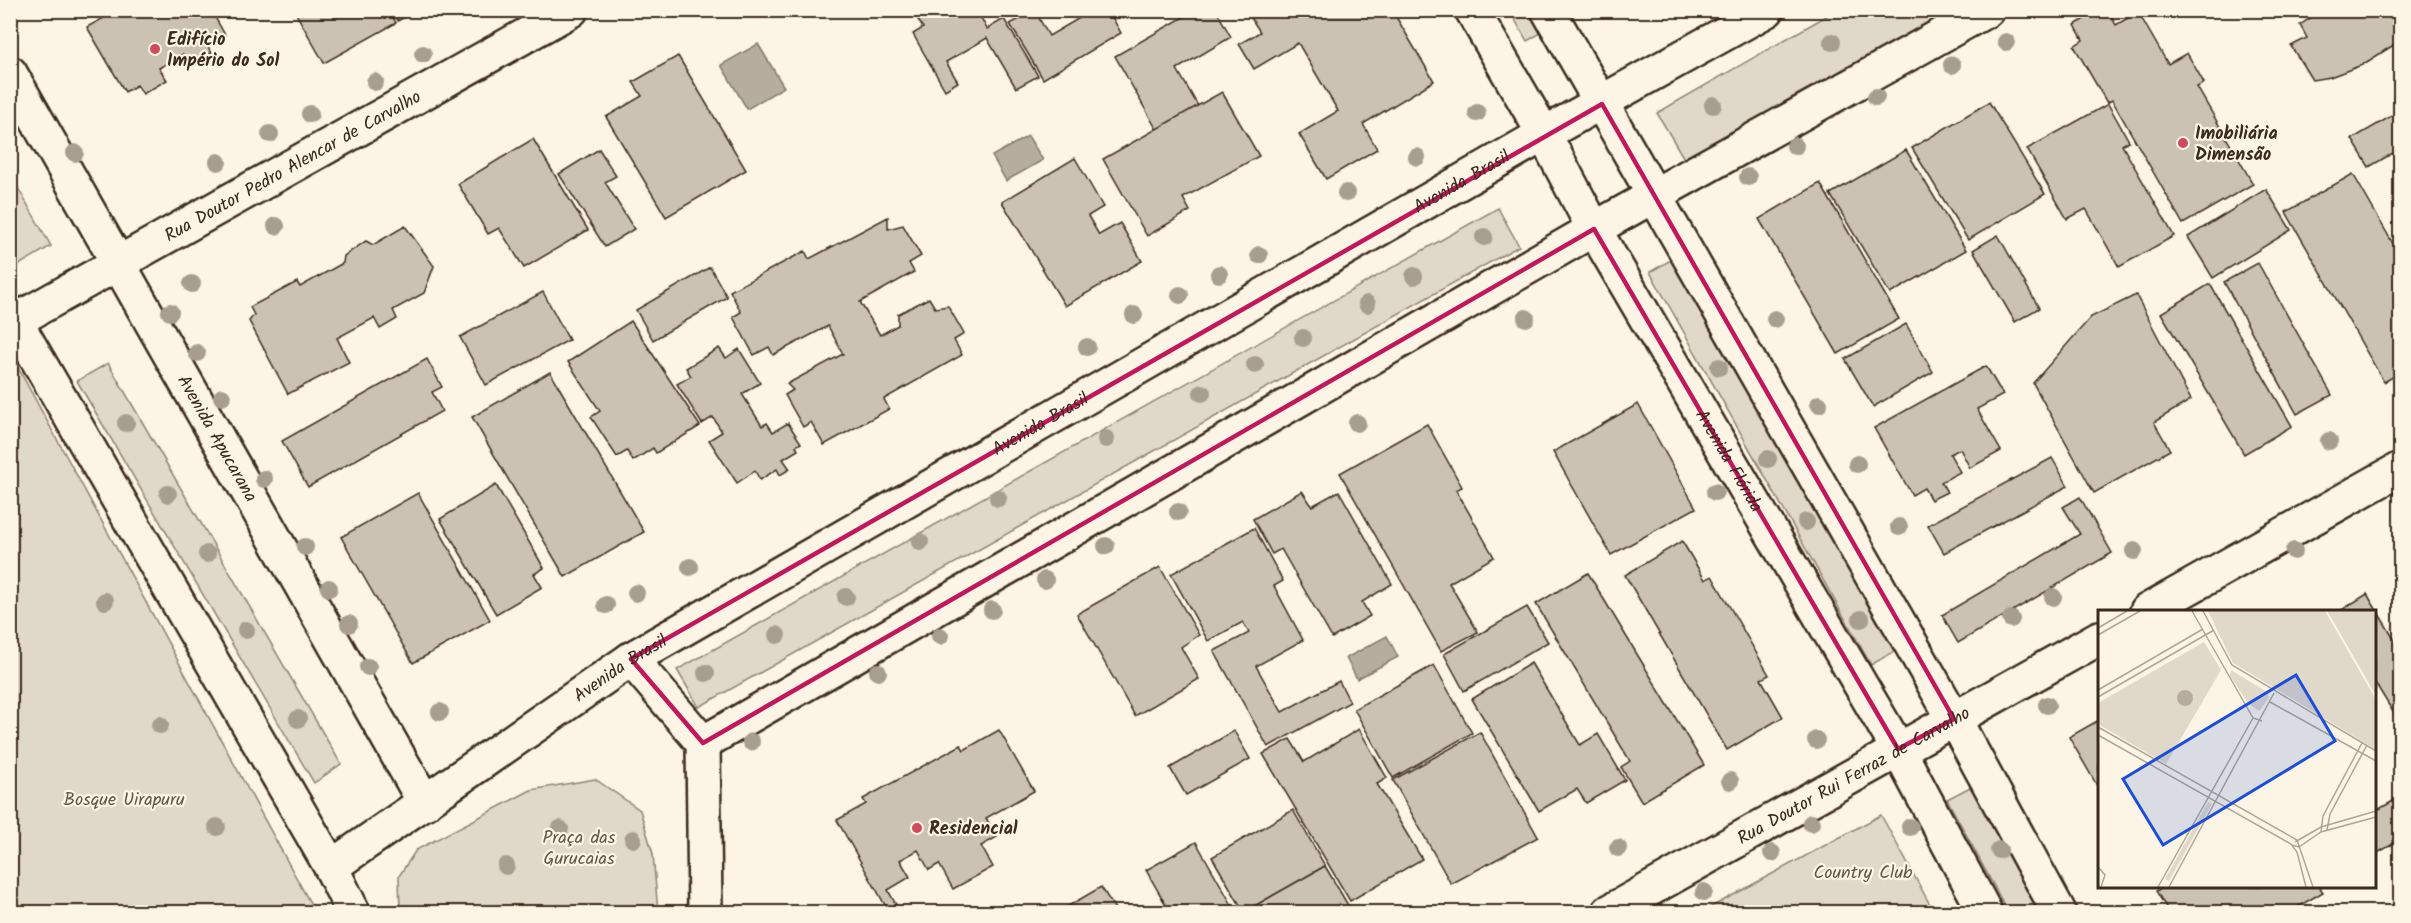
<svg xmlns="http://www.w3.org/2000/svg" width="2411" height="923" font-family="Kalam,sans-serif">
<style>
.green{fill:#e0d8c8;stroke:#8e8173;stroke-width:1.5}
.water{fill:#b7ad9e;stroke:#85796b;stroke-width:1.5}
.building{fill:#ccc2b3;stroke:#3b2a1e;stroke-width:1.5}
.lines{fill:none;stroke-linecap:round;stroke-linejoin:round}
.minor-casing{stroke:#3b2a1e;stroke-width:38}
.tertiary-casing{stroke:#3b2a1e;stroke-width:38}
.minor{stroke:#fcf5e5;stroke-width:33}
.tertiary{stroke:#fcf5e5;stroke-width:33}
.tree{fill:#a89e8f}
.marked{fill:none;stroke:#c2185b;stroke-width:4.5;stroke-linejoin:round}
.poi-dot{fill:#d1495b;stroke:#fcf5e5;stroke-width:2}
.labels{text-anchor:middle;stroke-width:4.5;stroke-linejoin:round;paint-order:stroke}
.poi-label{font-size:18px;font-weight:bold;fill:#3b2a1e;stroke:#fcf5e5;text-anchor:start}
.street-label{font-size:18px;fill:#3b2a1e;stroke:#fcf5e5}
.park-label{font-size:18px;fill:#645648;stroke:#fcf5e5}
.inset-road{fill:none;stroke:#afa495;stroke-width:1.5}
.view{fill:#1d4ed8;fill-opacity:0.15;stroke:#1d4ed8;stroke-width:3}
.inset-edge{fill:none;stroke:#3b2a1e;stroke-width:3}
</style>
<rect width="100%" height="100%" fill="#fcf5e5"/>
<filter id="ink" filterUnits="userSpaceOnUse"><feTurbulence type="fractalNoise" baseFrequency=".0167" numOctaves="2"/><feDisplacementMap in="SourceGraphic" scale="12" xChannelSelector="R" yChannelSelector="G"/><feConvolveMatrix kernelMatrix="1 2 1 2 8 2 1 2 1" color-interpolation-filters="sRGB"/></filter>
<g filter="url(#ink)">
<g class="green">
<polygon points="1510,11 1538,11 1548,29 1527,41"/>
<polygon points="1835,11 1950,11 1686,162 1657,113"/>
<polygon points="10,174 51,246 17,266 11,254"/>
<polygon points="1498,208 1519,246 699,707 677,670"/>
<polygon points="1674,258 1895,651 1871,665 1650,272"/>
<polygon points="10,355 11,355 315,912 11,912"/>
<polygon points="108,363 341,764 314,783 77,381"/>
<polygon points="595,779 640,810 653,854 658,912 400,912 399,876 416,850 531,790"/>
<polygon points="1972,786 2040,912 2008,912 1947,799"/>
<polygon points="1881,815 1934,912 1702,912"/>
</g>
<g class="water">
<polygon points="758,44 784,87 747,109 721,65"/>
<polygon points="1028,136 1043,160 1006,181 992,156"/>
<polygon points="1387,636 1398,657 1357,679 1346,658"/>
</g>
<g class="building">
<polygon points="100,10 211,10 225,35 207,45 212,53 190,65 183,54 159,68 167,80 143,94 137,85 125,92 87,27 104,18"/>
<polygon points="294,10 389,10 396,23 324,63"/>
<polygon points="392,10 416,10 398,21"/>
<polygon points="912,10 977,10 987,29 1004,19 1038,76 1016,88 987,38 946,62 958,82 945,90 913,34 923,28"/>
<polygon points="1093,10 1108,10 1121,33 1043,79 1010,24 1035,11 1049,36"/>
<polygon points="1196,10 1216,10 1231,37 1177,69 1198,106 1157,130 1115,56"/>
<polygon points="1246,10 1392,10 1434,81 1363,124 1377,149 1326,179 1299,134 1338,111 1298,43 1254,69 1239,44 1260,32"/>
<polygon points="2098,10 2108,10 2116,25 2138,12 2168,64 2187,53 2204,83 2197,87 2253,184 2183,224 2112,100 2107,103 2074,46 2083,40 2075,25"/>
<polygon points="2322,10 2400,10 2400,41 2362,65 2330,77 2312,80 2291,46 2307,38 2300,25"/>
<polygon points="678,56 746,170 666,217 606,117 642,96 633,82"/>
<polygon points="1222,92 1259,156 1183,198 1190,211 1147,236 1103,159"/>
<polygon points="1989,102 2045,194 1968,240 1912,148"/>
<polygon points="2108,104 2129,141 2122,145 2174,236 2119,267 2086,209 2067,219 2027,149"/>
<polygon points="2400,111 2400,149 2369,167 2352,139"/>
<polygon points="533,139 588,230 524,268 499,228 488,234 458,184"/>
<polygon points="599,149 616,176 605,182 634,229 605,247 559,174"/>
<polygon points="1906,150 1966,250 1890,294 1830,194"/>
<polygon points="1075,158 1103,207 1088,216 1099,235 1120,223 1142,261 1065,306 1002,202"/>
<polygon points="2353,174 2400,256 2400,373 2384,382 2286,212"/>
<polygon points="1820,183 1899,319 1838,354 1759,219"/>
<polygon points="2266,189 2291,230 2213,278 2188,237"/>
<polygon points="888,217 888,229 903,225 921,256 909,263 914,272 860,302 880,335 898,325 898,314 929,298 935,308 948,306 964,334 954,340 962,355 884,399 889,409 824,445 811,422 803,427 785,395 793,390 787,384 843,354 828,326 773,355 769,347 754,355 733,317 741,312 730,291 805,251 809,259"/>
<polygon points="405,226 434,266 424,293 393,310 397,319 380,329 374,318 337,338 349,362 288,394 249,321 254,315 250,307 297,282 300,287 343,263 344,256 366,241 373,245"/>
<polygon points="1998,235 2039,308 2015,322 1973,250"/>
<polygon points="2258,263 2332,395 2297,414 2224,282"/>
<polygon points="710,267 727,297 653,340 636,310"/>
<polygon points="2210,284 2292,426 2244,454 2161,313"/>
<polygon points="543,292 569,340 486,385 460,337"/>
<polygon points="2136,295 2191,400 2154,422 2170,450 2094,493 2033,383 2091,317"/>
<polygon points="631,321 700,426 656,453 653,448 633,461 627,451 617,457 591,417 600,411 568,362"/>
<polygon points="1906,324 1933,372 1873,407 1845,359"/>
<polygon points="719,348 726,358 739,349 760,383 742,394 762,426 767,423 773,432 788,423 801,443 796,446 798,450 783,459 790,469 780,475 777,469 760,480 755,471 737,483 709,440 722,432 713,417 702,424 677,384 691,376 686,368"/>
<polygon points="427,359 442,387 432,392 442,411 308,487 282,441"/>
<polygon points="1986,366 2003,395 1977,409 2001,451 1970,468 1960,449 1950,454 1960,472 1941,482 1947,492 1931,500 1924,488 1912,495 1874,428"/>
<polygon points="550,372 644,532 565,577 472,417"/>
<polygon points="1638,404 1696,508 1611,555 1553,452"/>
<polygon points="1427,424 1462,487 1456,490 1494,557 1449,583 1478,632 1441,651 1340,473"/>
<polygon points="2052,458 2068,486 1944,553 1928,525"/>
<polygon points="496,485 544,568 534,574 542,587 496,614 440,519"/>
<polygon points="1302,491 1312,506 1339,491 1392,584 1362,602 1370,616 1332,638 1281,549 1272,554 1253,519"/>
<polygon points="418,493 490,620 413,663 341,537"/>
<polygon points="2080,497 2112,553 1958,643 1942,615 2080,534 2063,507"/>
<polygon points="1254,528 1283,581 1274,586 1303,640 1256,666 1282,712 1339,681 1350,702 1268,747 1214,651 1249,633 1243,622 1208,641 1171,574"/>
<polygon points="1682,541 1705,580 1712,576 1769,675 1761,679 1783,717 1727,750 1625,575"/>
<polygon points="1160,567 1199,635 1181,647 1199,679 1135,716 1077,614"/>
<polygon points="1588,573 1704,765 1642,802 1621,767 1630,761 1536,604"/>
<polygon points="2367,594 2400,649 2400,718 2398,720 2374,681 2374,611 2340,611"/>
<polygon points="1527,607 1548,642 1464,691 1444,654"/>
<polygon points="1531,663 1580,745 1598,734 1625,780 1586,803 1577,789 1539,811 1472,699"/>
<polygon points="1434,665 1472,733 1393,778 1354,709"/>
<polygon points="2099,720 2099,789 2069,737"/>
<polygon points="1359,729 1387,778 1377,784 1422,859 1350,901 1263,754 1290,739 1304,762"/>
<polygon points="999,730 1034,791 986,818 997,837 981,846 993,867 953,889 939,864 929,870 918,850 900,860 910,877 888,890 900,912 889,912 837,820 866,804 863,799 961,745 964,750"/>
<polygon points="1234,731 1250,759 1186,795 1170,768"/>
<polygon points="1480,732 1538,837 1451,884 1393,780"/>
<polygon points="2400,797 2400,840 2374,855 2374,812"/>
<polygon points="1293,810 1325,866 1244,912 1212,857"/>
<polygon points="1196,842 1236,912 1170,912 1146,870"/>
<polygon points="1325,866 1352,912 1244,912"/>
<polygon points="2165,886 2319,886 2323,892 2289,912 2169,912 2156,891"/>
<polygon points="1101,887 1117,912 1058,912"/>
</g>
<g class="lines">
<g class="minor-casing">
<g id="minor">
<path id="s1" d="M 15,321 L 571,10"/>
<polyline points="2147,611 2400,469"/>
<path id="s2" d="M 1609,912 L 2099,638"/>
</g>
</g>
<g class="tertiary-casing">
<g id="tertiary">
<path id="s3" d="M 1472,10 L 1544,134 L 1594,229 L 1898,749 L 1985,912"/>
<polyline points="1548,10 1954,719 2059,912"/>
<path id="s4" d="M 10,73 L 425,803"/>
<polyline points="10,312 331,867 353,912"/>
<polyline points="631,659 703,743 705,912"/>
<polyline points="703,743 1594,229 1987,10"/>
<path id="s5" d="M 331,867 L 631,659 L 1544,134 L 1767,10"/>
</g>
</g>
<use href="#minor" class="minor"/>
<use href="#tertiary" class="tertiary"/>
</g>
<g class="tree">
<circle cx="1832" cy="42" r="9"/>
<circle cx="2006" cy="42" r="9"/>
<circle cx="423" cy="54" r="9"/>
<circle cx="1952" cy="65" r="9"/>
<circle cx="375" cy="82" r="9"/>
<circle cx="1876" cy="97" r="9"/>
<circle cx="1713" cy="105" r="9"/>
<circle cx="1477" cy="113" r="9"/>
<circle cx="310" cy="114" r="9"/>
<circle cx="270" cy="134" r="9"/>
<circle cx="1795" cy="146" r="9"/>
<circle cx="75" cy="153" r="9"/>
<circle cx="1417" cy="157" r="9"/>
<circle cx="218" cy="162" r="9"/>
<circle cx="1748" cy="177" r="9"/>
<circle cx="1346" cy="193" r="9"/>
<circle cx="276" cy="226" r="9"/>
<circle cx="1484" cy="237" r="9"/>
<circle cx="1259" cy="255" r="9"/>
<circle cx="1219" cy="274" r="9"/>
<circle cx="1414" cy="276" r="9"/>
<circle cx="192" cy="284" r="9"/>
<circle cx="1180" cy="295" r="9"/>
<circle cx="1367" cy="304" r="9"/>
<circle cx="170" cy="312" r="9"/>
<circle cx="1134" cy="315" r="9"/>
<circle cx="1526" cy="318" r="9"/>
<circle cx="1775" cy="319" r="9"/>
<circle cx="1303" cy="338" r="9"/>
<circle cx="1087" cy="347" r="9"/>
<circle cx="197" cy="353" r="9"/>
<circle cx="1255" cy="365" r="9"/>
<circle cx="1719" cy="367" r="9"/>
<circle cx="1202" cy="393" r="9"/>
<circle cx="222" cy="397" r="9"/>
<circle cx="1819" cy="404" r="9"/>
<circle cx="126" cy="423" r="9"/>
<circle cx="1357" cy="423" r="9"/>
<circle cx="1106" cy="439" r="9"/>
<circle cx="2329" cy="441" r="9"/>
<circle cx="1768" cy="459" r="9"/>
<circle cx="1857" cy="464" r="9"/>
<circle cx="264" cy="479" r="9"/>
<circle cx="1715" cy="492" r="9"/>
<circle cx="168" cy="494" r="9"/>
<circle cx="998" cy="498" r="9"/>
<circle cx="1178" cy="512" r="9"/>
<circle cx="1806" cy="522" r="9"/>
<circle cx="1899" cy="527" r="9"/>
<circle cx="920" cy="542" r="9"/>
<circle cx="1106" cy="546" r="9"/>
<circle cx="305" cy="547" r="9"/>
<circle cx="2134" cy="551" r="9"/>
<circle cx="2294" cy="551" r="9"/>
<circle cx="207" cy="554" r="9"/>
<circle cx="690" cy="567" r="9"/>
<circle cx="1045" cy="580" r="9"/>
<circle cx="329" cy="588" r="9"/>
<circle cx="636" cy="593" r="9"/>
<circle cx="846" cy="597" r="9"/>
<circle cx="2053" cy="597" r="9"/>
<circle cx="105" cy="601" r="9"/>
<circle cx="606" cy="605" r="9"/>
<circle cx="992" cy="610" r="9"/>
<circle cx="1861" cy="619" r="9"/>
<circle cx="2011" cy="619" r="9"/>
<circle cx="349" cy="624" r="9"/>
<circle cx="246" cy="630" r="9"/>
<circle cx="777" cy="635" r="9"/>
<circle cx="940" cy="636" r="9"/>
<circle cx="368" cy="667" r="9"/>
<circle cx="878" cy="672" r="9"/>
<circle cx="706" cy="673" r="9"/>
<circle cx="2047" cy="705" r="9"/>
<circle cx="440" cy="712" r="9"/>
<circle cx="298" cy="719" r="9"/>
<circle cx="160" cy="725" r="9"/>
<circle cx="1816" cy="740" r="9"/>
<circle cx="751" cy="742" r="9"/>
<circle cx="1730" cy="781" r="9"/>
<circle cx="1811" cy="823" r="9"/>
<circle cx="217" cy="827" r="9"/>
<circle cx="1910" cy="827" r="9"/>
<circle cx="560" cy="829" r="9"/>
<circle cx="633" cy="839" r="9"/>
<circle cx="1618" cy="848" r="9"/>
<circle cx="1999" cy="850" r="9"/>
<circle cx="1772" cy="853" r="9"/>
<circle cx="506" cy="866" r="9"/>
<circle cx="1704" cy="892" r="9"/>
</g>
</g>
<path class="marked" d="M 1602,104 L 1954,719 L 1898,749 L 1594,229 L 703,743 L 631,659 Z"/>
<g class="poi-dot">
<circle cx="155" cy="49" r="6"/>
<circle cx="2183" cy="143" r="6"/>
<circle cx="917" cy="828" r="6"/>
</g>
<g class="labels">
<g class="poi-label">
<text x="167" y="45">Edifício<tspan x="167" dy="21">Império do Sol</tspan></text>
<text x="2195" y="139">Imobiliária<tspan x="2195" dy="21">Dimensão</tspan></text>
<text x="929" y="834">Residencial</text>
</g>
<g class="street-label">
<text dy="6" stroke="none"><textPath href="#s1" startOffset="318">Rua Doutor Pedro Alencar de Carvalho</textPath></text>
<text dy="6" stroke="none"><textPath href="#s5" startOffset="1323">Avenida Brasil</textPath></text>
<text dy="6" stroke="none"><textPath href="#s5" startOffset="837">Avenida Brasil</textPath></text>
<text dy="6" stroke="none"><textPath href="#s4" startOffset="420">Avenida Apucarana</textPath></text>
<text dy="6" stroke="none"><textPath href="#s3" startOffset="519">Avenida Flórida</textPath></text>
<text dy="6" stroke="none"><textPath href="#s5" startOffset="351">Avenida Brasil</textPath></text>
<text dy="6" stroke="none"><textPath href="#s2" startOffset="280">Rua Doutor Rui Ferraz de Carvalho</textPath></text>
</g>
<g class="park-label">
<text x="124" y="805">Bosque Uirapuru</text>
<text x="579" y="843">Praça das<tspan x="579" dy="21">Gurucaias</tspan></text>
<text x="1863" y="878">Country Club</text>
</g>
</g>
<g transform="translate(2098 610)">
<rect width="278" height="278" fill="#fcf5e5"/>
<path d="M 110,1 L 227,1 L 277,88 L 277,139 L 135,53 ZM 229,1 L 277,1 L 277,84 L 238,16 ZM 106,32 L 123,60 L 68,154 L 0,114 L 0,93 ZM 133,60 L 169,82 L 171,88 L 161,101 L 151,94 L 132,66 ZM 110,192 L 114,194 L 71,271 L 67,269 Z" fill="#e0d8c8"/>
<path d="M79 88a8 8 0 1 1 16 0a8 8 0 1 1-16 0Z" fill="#b7ad9e"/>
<path class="inset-road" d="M 94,1 L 155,108 L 164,111M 105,1 L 134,55 L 278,141M 0,18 L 29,1M 0,25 L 42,1M 0,80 L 105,19M 0,87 L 116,20M 172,92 L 278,151M 0,117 L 199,230 L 215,277M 0,125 L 193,234 L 199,242 L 208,277M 229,220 L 232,204 L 269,135M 223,222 L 225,206 L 264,133M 197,232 L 223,217 L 278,201M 194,235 L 201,237 L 223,222 L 278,207M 0,257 L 7,265 L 3,277M 60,277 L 155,108M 71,277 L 176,83"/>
<path class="view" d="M 198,65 L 237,131 L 65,235 L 25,169 Z"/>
<rect width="278" height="278" class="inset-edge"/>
</g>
<rect width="2411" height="923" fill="none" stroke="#fcf5e5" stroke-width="36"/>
<rect x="18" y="18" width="2375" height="887" fill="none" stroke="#3b2a1e" stroke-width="2" filter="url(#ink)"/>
</svg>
